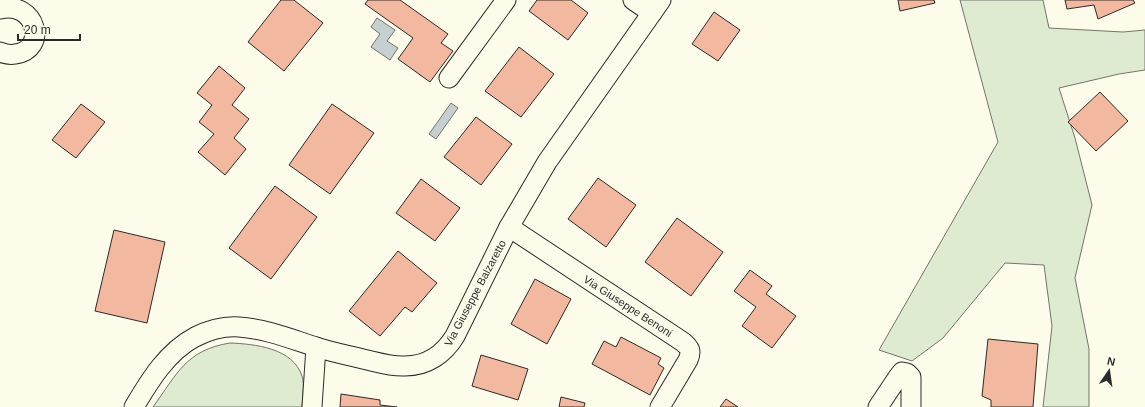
<svg xmlns="http://www.w3.org/2000/svg" width="1145" height="407" font-family="Arial,sans-serif">
<style>
.green{fill:#deebd1;stroke:#74746e}
.water{fill:#c7d0d0;stroke:#74746e}
.building{fill:#f2b8a0;stroke:#2b2b2b}
.lines{fill:none;stroke-linecap:round;stroke-linejoin:round}
.street-casing{stroke:#2b2b2b;stroke-width:21}
.street{stroke:#fdfbea;stroke-width:19}
.labels{text-anchor:middle;stroke-width:3;stroke-linejoin:round;paint-order:stroke}
.street-label{font-size:11px;fill:#2b2b2b;stroke:#fdfbea}
</style>
<rect width="100%" height="100%" fill="#fdfbea"/>
<g class="green">
<polygon points="960,0 1043,0 1049,28 1123,32 1145,30 1145,70 1119,74 1059,88 1075,138 1092,205 1075,278 1089,349 1089,407 1043,407 1052,326 1044,265 1005,263 943,338 912,361 879,350 998,142"/>
<path d="M 230,343 C 255,344 293,348 302,376 C 305,385 302,398 302,407 L 153,407 C 177,374 186,350 230,343 Z"/>
</g>
<g class="water">
<polygon points="377,18 395,30 387,41 398,48 390,60 371,47 380,34 371,27"/>
<polygon points="451,103 458,108 436,139 429,134"/>
</g>
<g class="building">
<polygon points="281,0 294,0 323,23 284,71 248,42"/>
<polygon points="368,0 400,0 448,34 441,43 453,51 430,82 398,59 413,38 365,4"/>
<polygon points="537,0 571,0 588,13 568,40 529,11"/>
<polygon points="898,0 934,0 935,3 900,11"/>
<polygon points="1065,0 1133,0 1135,3 1098,19 1094,5 1067,9"/>
<polygon points="714,12 740,30 718,61 692,44"/>
<polygon points="519,47 554,74 521,117 485,91"/>
<polygon points="219,66 245,88 232,105 249,119 234,138 246,149 225,175 198,152 214,134 199,122 212,105 197,93"/>
<polygon points="1100,92 1128,121 1096,151 1068,122"/>
<polygon points="81,104 105,122 76,158 52,140"/>
<polygon points="332,104 374,133 330,194 289,165"/>
<polygon points="476,117 512,144 481,185 444,157"/>
<polygon points="598,178 636,205 606,247 568,219"/>
<polygon points="421,179 460,208 435,241 396,213"/>
<polygon points="275,186 317,217 271,279 229,248"/>
<polygon points="677,218 723,252 691,296 645,262"/>
<polygon points="114,230 165,242 147,323 95,311"/>
<polygon points="398,251 437,283 412,312 405,307 380,336 349,311"/>
<polygon points="750,270 772,286 766,294 796,316 772,348 742,326 756,307 734,291"/>
<polygon points="535,279 571,299 547,344 511,324"/>
<polygon points="621,337 661,358 658,364 664,368 650,395 592,364 604,341 616,347"/>
<polygon points="988,339 1038,344 1033,407 991,407 991,400 982,396"/>
<polygon points="481,355 528,369 518,400 472,386"/>
<polygon points="341,394 380,400 380,405 397,407 340,407"/>
<polygon points="561,397 585,403 584,407 559,407"/>
<polygon points="726,399 738,407 720,407"/>
</g>
<g class="lines">
<g class="street-casing">
<g id="street">
<polyline points="633,0 652,13"/>
<path d="M 0,9 C 36,0 49,50 15,54 C 10,55 5,54 0,52"/>
<polyline points="449,78 506,0"/>
<path d="M 509,227 L 683,342 C 690,348 692,351 688,360 L 660,407"/>
<path d="M 134,407 C 150,380 167,352 195,337 C 209,330 225,326 239,327 C 266,329 291,339 316,347 C 331,352 347,355 363,359 C 377,362 391,367 405,366 C 427,366 444,354 455,336 L 509,227 L 547,162 L 661,0"/>
<polyline points="312,407 316,347"/>
<polyline points="878,407 898,377 902,372 907,373 911,377 911,407"/>
</g>
</g>
<use href="#street" class="street"/>
</g>
<g class="labels">
<g class="street-label">
<text transform="translate(475 293) rotate(-62)" y="4">Via Giuseppe Balzaretto</text>
<text transform="translate(628 306) rotate(33)" y="4">Via Giuseppe Benoni</text>
</g>
</g>
<g transform="translate(1109 371) rotate(13)" stroke="#fdfbea" stroke-width="3" paint-order="stroke">
<path d="M0-3L7 15L0 10L-7 15Z" fill="#2b2b2b"/>
<text y="-6" font-size="11" font-weight="bold" text-anchor="middle" fill="#2b2b2b">N</text>
</g>
<path d="M18 34v6h62v-6" fill="none" stroke="#2b2b2b" stroke-width="2"/>
<text x="24" y="34" font-size="12" fill="#2b2b2b" stroke="#fdfbea" stroke-width="3" paint-order="stroke">20 m</text>
</svg>
